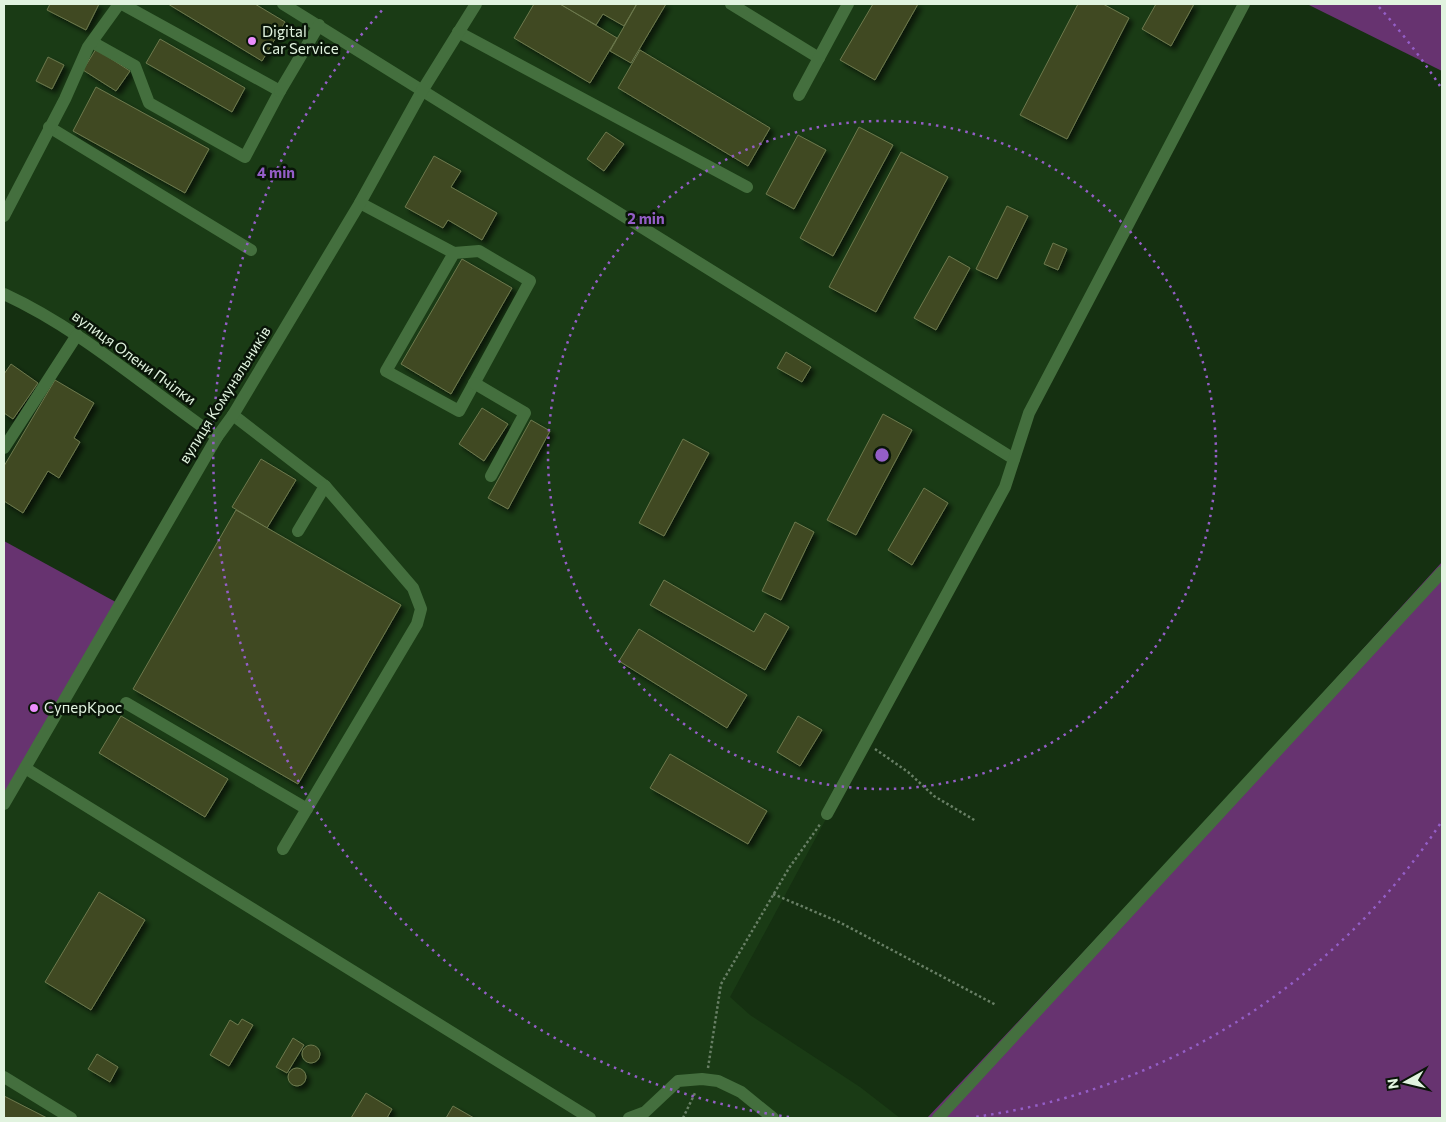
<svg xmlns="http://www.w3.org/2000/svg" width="1446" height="1122" font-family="Commissioner,sans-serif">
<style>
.built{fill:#1a3b15}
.green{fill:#673370}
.building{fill:#3f4920;stroke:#6d794e;filter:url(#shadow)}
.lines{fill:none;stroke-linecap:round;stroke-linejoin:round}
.path{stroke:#687f65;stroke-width:2.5;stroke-dasharray:2.5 2.5;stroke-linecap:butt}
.minor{stroke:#446f3e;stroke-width:12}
.ring{fill:none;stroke:#945ec7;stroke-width:2.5;stroke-dasharray:2.5 5}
.poi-dot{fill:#eb8dfc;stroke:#091508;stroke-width:2}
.labels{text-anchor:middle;stroke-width:5;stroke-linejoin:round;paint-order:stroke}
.poi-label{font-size:15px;fill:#e1f3df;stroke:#091508;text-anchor:start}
.street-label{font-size:15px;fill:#e1f3df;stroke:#091508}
.centre{fill:#945ec7;stroke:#091508;stroke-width:2.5}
.ring-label{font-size:15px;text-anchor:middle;font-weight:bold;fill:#945ec7;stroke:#091508;stroke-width:5;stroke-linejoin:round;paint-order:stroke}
</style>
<defs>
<filter id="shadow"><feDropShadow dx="4" dy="4" stdDeviation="2.5" flood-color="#0009"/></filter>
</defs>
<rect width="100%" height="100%" fill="#153011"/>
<polygon class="built" points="4,4 1249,4 1030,414 1005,487 730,997 750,1015 860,1087 900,1118 4,1118 4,809 221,438 4,293"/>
<g class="green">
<polygon points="1307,4 1442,4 1442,71"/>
<polygon points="4,541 123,606 4,809"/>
<path d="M 1442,562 L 1442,1118 L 927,1118 C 1101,935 1273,749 1442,562 Z"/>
</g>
<g class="building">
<polygon points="50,4 99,4 86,30 47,10"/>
<polygon points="168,4 255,4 285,22 262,61"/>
<polygon points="534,4 560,4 617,38 590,83 514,38"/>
<polygon points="560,4 634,4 636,5 624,26 603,14 596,25"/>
<polygon points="637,4 666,4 631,63 610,51"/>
<polygon points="873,4 918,4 875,80 840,60"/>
<polygon points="1078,4 1103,4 1129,18 1067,139 1020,115"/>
<polygon points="1156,4 1194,4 1171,46 1142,29"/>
<polygon points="160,39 245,88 232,112 146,63"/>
<polygon points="96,49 130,71 116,91 83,70"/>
<polygon points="640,50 770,128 748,166 618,88"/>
<polygon points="48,57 64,65 52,89 36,81"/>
<polygon points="96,87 209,149 185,193 73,131"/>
<polygon points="859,127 893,145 833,256 800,238"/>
<polygon points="606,132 624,144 604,171 587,159"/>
<polygon points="798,135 826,150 794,209 766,194"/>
<polygon points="901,152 948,177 876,312 829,287"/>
<polygon points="434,156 461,171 451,187 497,213 482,240 448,220 443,228 405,207"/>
<polygon points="1007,206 1028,216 997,279 976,269"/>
<polygon points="1053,243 1067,249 1058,270 1044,264"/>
<polygon points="949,256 970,268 936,330 914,318"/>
<polygon points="462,259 512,288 451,394 401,364"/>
<polygon points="786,352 811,367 802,382 777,368"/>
<polygon points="11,364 38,383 13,419 4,413 4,374"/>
<polygon points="55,380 94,403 74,438 80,442 59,478 48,471 23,513 4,501 4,466"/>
<polygon points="482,408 508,424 484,461 459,444"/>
<polygon points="883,414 912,430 856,535 827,520"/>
<polygon points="531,420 550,431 508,509 488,498"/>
<polygon points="683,439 709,453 664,536 639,523"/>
<polygon points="261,459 296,480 267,528 232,507"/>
<polygon points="924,488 948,503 912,565 888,550"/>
<polygon points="236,510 401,605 298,784 133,689"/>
<polygon points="795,522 814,532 781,600 762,591"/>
<polygon points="664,580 754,632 765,613 789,627 765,670 650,605"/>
<polygon points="639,629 747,695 727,728 619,661"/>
<polygon points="121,716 228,779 205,817 99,753"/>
<polygon points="798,716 822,730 800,766 777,752"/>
<polygon points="670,754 767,811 748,844 650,788"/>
<polygon points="99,892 145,920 91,1010 45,982"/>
<polygon points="242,1019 253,1025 229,1066 210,1055 230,1020 238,1025"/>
<polygon points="293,1038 304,1045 287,1073 276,1067"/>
<circle cx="311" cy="1054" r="9"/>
<polygon points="97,1054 118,1067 110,1082 88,1069"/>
<circle cx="297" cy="1077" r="9"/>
<polygon points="366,1093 392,1109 387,1118 351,1118"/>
<polygon points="4,1096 47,1118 4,1118"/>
<polygon points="453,1106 474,1118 446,1118"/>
</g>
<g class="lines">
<g class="path">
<polyline points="875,749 908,772 934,796 976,821"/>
<polyline points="773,894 839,922 996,1005"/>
<polyline points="708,1068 721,984 789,868 821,823"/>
<polyline points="683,1118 695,1093"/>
</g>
<g class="minor">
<polyline points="283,4 1014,459"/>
<polyline points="731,4 819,58"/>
<polyline points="458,32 747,187"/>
<polyline points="92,42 135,66 149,103 245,157 280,91 122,4"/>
<polyline points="280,91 319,25"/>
<polyline points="799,95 848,4"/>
<polyline points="49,127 251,250"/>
<polyline points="360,203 454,253 386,371 459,411 530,281 479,251 454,253"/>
<polyline points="4,216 65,99 88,47 119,4"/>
<path d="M 4,294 C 82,330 146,388 217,437"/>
<polyline points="474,383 525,413 491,476"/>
<polyline points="233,415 325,486 298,531"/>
<polyline points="4,448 77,335"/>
<polyline points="126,703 307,809"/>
<polyline points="25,768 590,1118"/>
<polyline points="4,804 217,437 233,415 360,203 422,91 476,4"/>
<polyline points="827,814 1005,487 1029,413 1244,4"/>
<polyline points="283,849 417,624 421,609 413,588 325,486"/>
<polyline points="4,1077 71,1118"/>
<polyline points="629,1118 645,1112 678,1081 702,1079 718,1081 741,1092 773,1118"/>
<polyline points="938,1118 1442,572"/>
</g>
</g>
<g class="ring">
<circle cx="882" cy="455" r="334"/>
<path d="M1440 824A669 669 0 0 1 975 1117M789 1117A669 669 0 0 1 385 7M1379 7A669 669 0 0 1 1440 86"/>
</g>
<g class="poi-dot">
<circle cx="252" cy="41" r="5"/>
<circle cx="34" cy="708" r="5"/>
</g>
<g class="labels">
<g class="poi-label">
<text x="262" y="37">Digital<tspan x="262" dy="17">Car Service</tspan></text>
<text x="44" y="713">СуперКрос</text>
</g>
<g class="street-label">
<text transform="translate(134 358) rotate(36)" y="5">вулиця Олени Пчілки</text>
<text transform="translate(225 395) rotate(-58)" y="5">вулиця Комунальників</text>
</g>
</g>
<circle cx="882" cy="455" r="8" class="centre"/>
<g class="ring-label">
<text x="276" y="178">4 min</text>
<text x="646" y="224">2 min</text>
</g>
<rect width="1446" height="1122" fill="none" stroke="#e1f3df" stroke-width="10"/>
<g transform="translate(1406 1082) rotate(262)" stroke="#091508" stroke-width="4" paint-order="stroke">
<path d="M0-4L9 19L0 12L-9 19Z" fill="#e1f3df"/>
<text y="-8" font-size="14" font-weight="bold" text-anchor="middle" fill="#e1f3df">N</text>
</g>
</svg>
